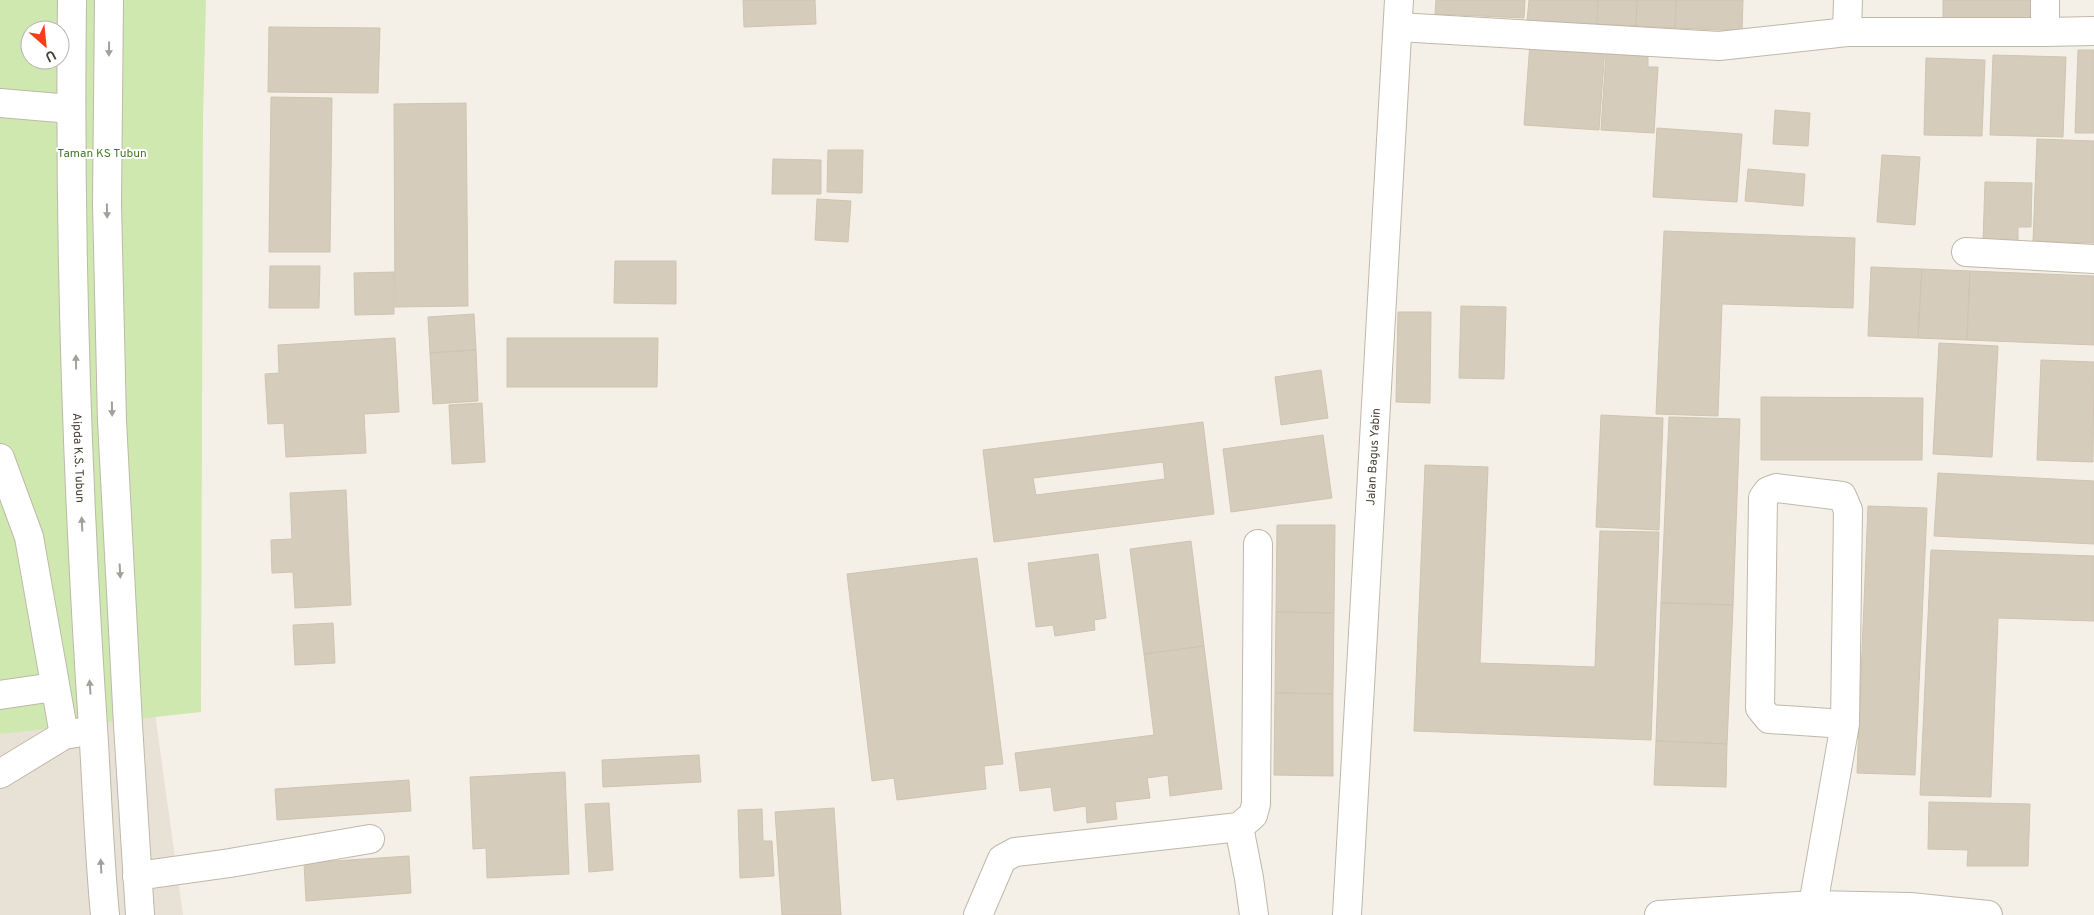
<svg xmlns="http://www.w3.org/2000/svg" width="2094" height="915" font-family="Overpass,sans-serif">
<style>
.residential{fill:#e7e2d5;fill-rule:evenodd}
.park{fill:#cee8b0;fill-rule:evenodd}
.building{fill:#d5ccbc;stroke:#d0c4b0;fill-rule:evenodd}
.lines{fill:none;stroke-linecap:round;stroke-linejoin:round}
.minor-casing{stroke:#bfb8a9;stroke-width:30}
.minor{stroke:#fff;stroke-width:28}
.oneway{fill:#a3a09a}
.labels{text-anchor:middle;stroke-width:4;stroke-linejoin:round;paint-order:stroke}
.park-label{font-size:12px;fill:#467929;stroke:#fff}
.street-label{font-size:12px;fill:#474036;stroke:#fff}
</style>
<rect width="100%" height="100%" fill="#f4f0e7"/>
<path class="residential" d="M 0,0 L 82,0 L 71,109 L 183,915 L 0,915 ZM 30,30 L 60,30 L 60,60 L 30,60 Z"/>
<path class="park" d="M 0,0 L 206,0 L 203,118 L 201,712 L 0,734 ZM 30,30 L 60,30 L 60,60 L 30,60 Z"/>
<g class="building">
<polygon points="743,0 815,0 816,24 744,27"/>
<polygon points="1436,0 1525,0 1524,18 1435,14"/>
<polygon points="1529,0 1598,0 1597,24 1527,21"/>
<polygon points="1598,0 1637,0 1636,26 1597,24"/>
<polygon points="1637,0 1676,0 1675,28 1636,26"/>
<polygon points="1676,0 1743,0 1742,31 1675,28"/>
<polygon points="1943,0 2031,0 2032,21 1943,22"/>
<polygon points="269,27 380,28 378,93 268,92"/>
<polygon points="1530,42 1605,47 1599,130 1524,125"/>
<polygon points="2078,50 2094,50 2094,133 2075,133"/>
<polygon points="1606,54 1648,56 1648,67 1658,67 1654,133 1601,130"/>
<polygon points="1993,55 2066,57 2063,137 1990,135"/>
<polygon points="1926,58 1985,60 1982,136 1924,135"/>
<polygon points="271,97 332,98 330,252 269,252"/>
<polygon points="466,103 468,306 395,307 394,104"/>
<polygon points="1775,110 1810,113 1808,146 1773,144"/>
<polygon points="1657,128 1742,134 1737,202 1653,197"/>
<polygon points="2037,139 2094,141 2094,243 2033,241"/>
<polygon points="828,150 863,150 862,193 827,192"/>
<polygon points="1882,155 1920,157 1915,225 1877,222"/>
<polygon points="773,159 821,160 821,194 772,194"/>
<polygon points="1748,169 1805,174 1803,206 1745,201"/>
<polygon points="1985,182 2032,183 2031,227 2018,227 2018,242 1983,241"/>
<polygon points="817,199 851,201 848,242 815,240"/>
<polygon points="1664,231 1855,238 1853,308 1722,304 1718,416 1656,414"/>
<polygon points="615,261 676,261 676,304 614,303"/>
<polygon points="270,266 320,266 319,308 269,308"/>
<polygon points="1871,267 1922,269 1918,338 1868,336"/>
<polygon points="1922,269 1970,271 1967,340 1918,338"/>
<polygon points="1970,271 2094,276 2094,345 1967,340"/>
<polygon points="394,272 394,314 355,315 354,273"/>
<polygon points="1461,306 1506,307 1504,379 1459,378"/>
<polygon points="1398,312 1431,312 1430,403 1396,402"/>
<polygon points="474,314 476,350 430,353 428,317"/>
<polygon points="395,338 399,412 364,414 366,453 286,457 284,423 268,424 265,374 279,373 278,345"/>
<polygon points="507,338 658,338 657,387 507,387"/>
<polygon points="1939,343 1998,346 1992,457 1933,454"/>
<polygon points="476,350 478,401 433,404 430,353"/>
<polygon points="2041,360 2094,362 2093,462 2037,460"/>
<polygon points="1321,370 1328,418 1281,425 1275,377"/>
<polygon points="1761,397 1923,398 1922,460 1761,460"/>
<polygon points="482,403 485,462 452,464 449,405"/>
<polygon points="1601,415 1663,418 1659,530 1596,527"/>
<polygon points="1669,417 1740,419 1733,605 1661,603"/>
<path d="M 1203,422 L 1214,514 L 994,542 L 983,450 ZM 1163,462 L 1165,479 L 1036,495 L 1033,478 Z"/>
<polygon points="1323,435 1332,498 1231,512 1223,449"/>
<polygon points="1425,465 1488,467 1480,663 1595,667 1600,531 1659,532 1651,740 1414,731"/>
<polygon points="1938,473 2094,481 2094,544 1934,536"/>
<polygon points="346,490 351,605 295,608 293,572 272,573 271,540 292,539 290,493"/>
<polygon points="1868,506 1927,508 1915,775 1857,773"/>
<polygon points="1277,525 1335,525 1334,613 1276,612"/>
<polygon points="1191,541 1204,646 1144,654 1130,549"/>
<polygon points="1931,550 2094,556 2094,621 1998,618 1991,797 1920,795"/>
<polygon points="1098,554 1106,618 1094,620 1095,630 1055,636 1053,625 1036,627 1028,563"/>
<polygon points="977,558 1003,764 984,766 986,789 897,800 894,778 872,781 847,574"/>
<polygon points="1661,603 1733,605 1727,744 1656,741"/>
<polygon points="1276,612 1334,613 1333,694 1275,693"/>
<polygon points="333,623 335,663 295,665 293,625"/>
<polygon points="1204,646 1222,789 1170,796 1168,775 1147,778 1150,798 1115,802 1117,819 1087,823 1086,806 1054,811 1051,787 1020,791 1015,753 1154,735 1144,654"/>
<polygon points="1275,693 1333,694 1333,776 1274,775"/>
<polygon points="1656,741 1727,744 1726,787 1654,785"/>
<polygon points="699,755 701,782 603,787 602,760"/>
<polygon points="565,772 569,874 487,878 486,848 473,849 470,777"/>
<polygon points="409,780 411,811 277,820 275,789"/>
<polygon points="1929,802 2030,804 2028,866 1967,866 1968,850 1928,849"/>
<polygon points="609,803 613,870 589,872 585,804"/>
<polygon points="834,808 841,915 782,915 775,812"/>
<polygon points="762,809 763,841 772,841 774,876 740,878 738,810"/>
<polygon points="409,856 411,893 306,901 304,863"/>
</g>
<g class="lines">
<g class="minor-casing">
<g id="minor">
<path id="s1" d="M 72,0 C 69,242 77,485 93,727 C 97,789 99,852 105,915"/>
<polyline points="109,0 107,204 112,421 128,725 140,915"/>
<polyline points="2045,0 2045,32"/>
<polyline points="1398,27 1719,46 1847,32 2045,32 2094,31"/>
<polyline points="1847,32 1848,0"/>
<polyline points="0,103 71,109"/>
<polyline points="1966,252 2094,259"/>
<polyline points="0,458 29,537 64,735"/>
<polyline points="0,695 54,687"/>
<polyline points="0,774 64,735 82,732"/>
<polyline points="1239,827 1249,878 1254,915"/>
<polyline points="137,876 230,863 370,839"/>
<polyline points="1813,905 1845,724 1848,510 1842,496 1776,488 1768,491 1763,498 1760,708 1769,719 1845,724"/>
<polyline points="978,915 1002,859 1015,852 1239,827 1253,815 1256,804 1258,544"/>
<path id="s2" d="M 1347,915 L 1399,0"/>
<polyline points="1659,915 1813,905 1910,907 1988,915"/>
</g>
</g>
<use href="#minor" class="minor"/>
</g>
<defs><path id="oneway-solid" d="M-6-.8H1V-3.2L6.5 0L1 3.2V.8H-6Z" transform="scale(1.25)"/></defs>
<g class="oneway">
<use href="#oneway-solid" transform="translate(109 49) rotate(91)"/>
<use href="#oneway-solid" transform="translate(107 211) rotate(89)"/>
<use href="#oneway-solid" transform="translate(76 362) rotate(-91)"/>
<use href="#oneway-solid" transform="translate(112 409) rotate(89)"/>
<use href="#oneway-solid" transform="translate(82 524) rotate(-93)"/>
<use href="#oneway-solid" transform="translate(120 571) rotate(87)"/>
<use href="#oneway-solid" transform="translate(90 687) rotate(-94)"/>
<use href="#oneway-solid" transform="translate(101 866) rotate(-93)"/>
</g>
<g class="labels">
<g class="park-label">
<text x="102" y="157">Taman KS Tubun</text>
</g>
<g class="street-label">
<text dy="4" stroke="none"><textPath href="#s1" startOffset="458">Aipda K.S. Tubun</textPath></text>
<text dy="4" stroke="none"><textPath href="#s2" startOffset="459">Jalan Bagus Yabin</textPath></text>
</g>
</g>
<g transform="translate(45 45) rotate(153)"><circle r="24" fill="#ffffff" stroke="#b5b3af"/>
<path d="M0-4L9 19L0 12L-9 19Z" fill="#fa3d17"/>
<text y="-8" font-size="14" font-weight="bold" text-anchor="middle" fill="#474036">U</text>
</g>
</svg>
